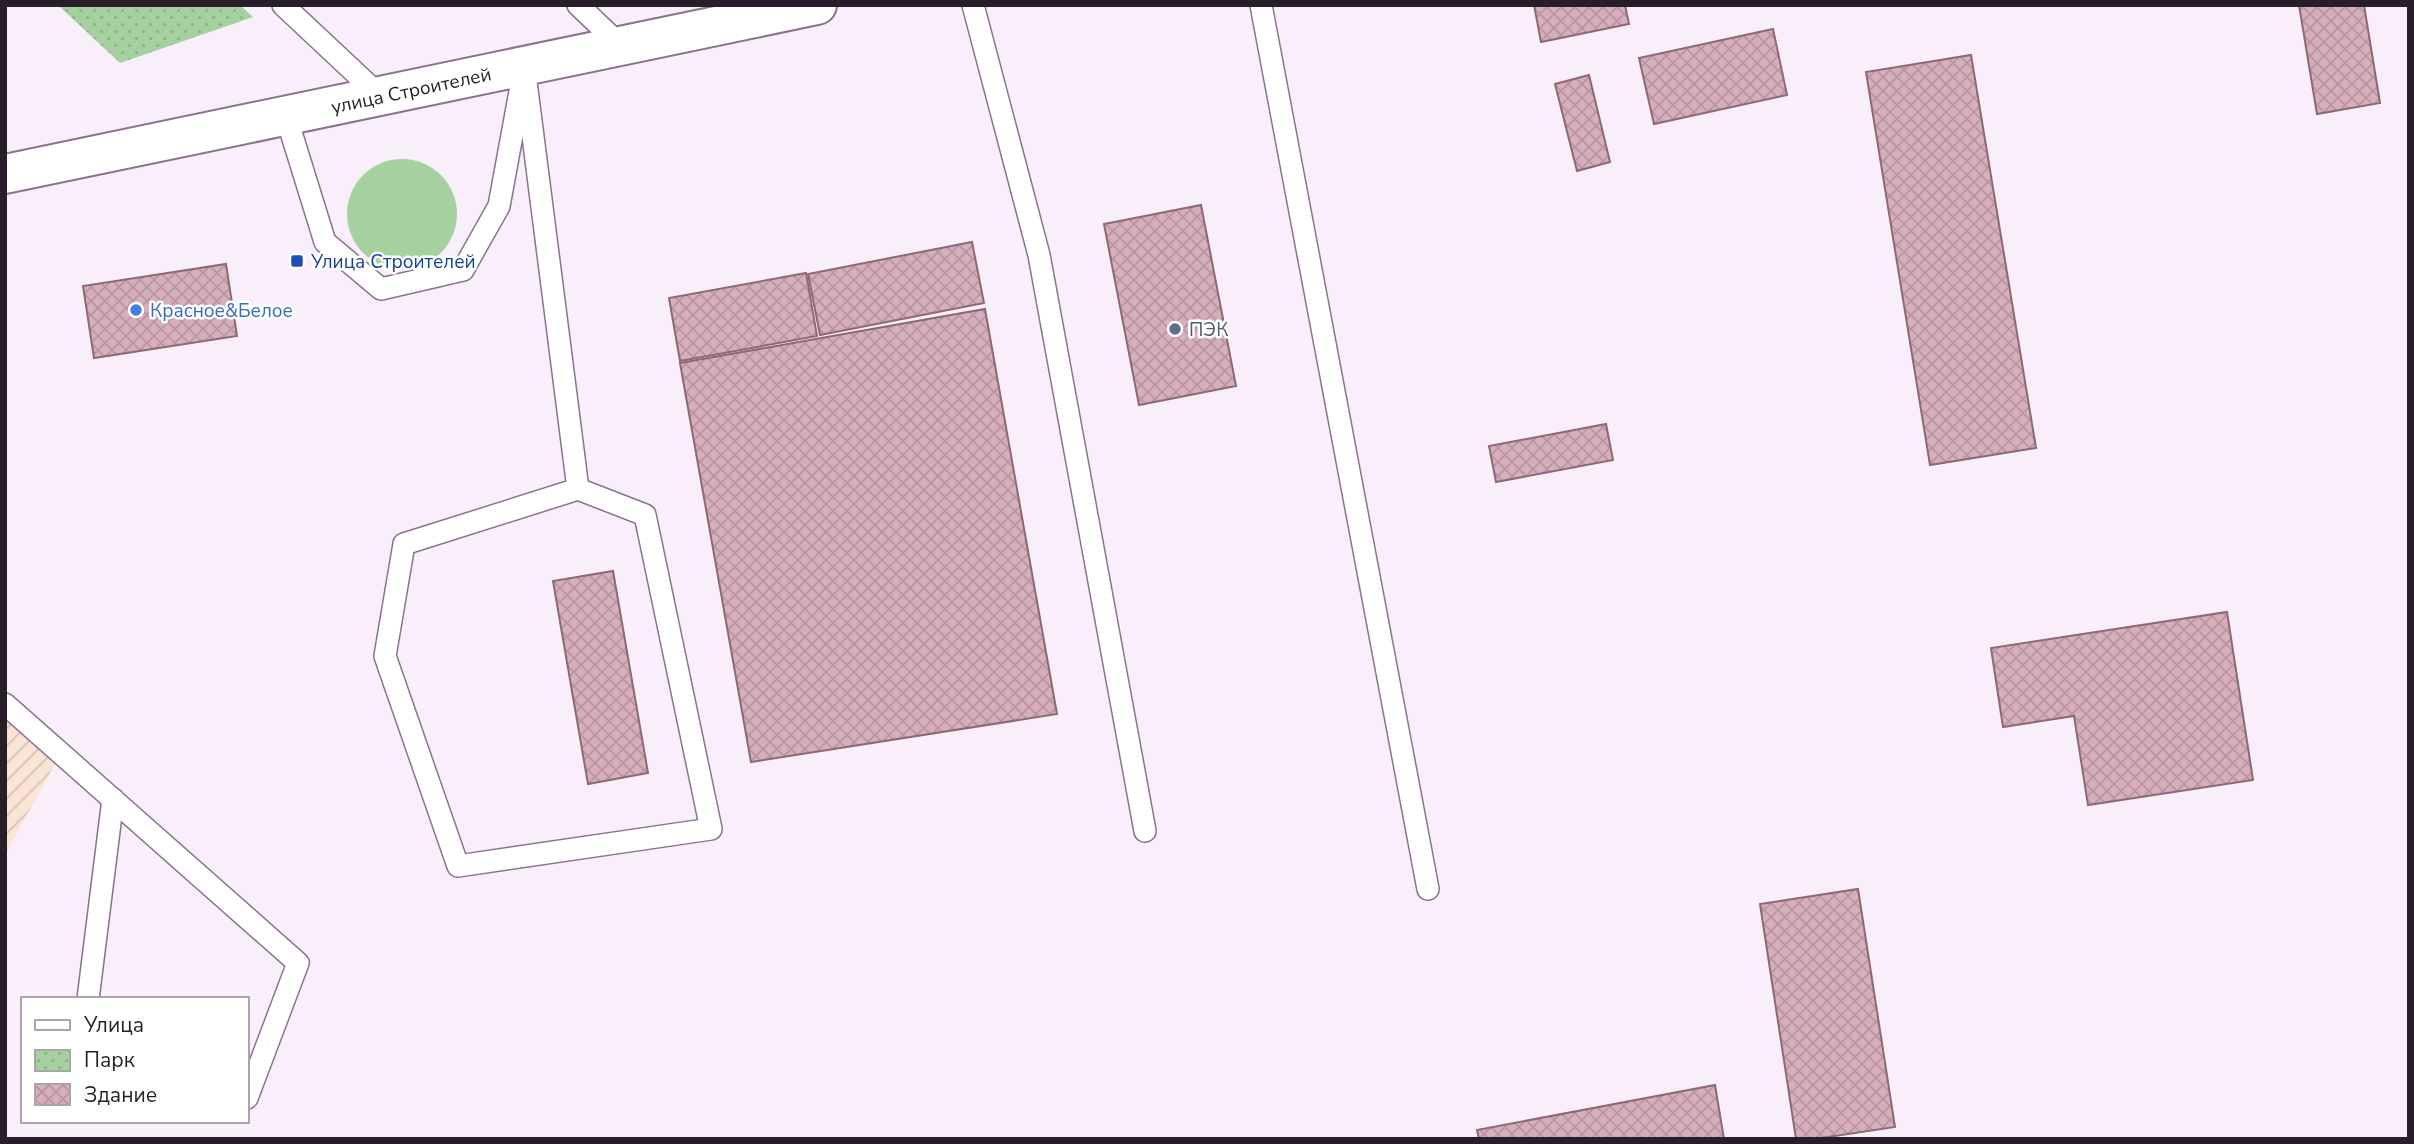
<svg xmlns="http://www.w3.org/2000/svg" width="2414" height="1144" font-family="'Nunito Sans',sans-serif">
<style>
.industrial{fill:url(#industrial-furrows)}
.grass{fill:#a4d19f}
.park{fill:url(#park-dots)}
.building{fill:url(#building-cross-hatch);stroke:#8d6975;stroke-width:2}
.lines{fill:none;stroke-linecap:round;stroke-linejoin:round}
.service-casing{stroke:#8a738f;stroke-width:24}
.minor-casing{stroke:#8a738f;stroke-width:42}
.service{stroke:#fff;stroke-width:21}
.minor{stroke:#fff;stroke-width:38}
.transit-dot{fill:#1a4fb4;stroke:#fff;stroke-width:2.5}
.shop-dot{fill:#3f7fe0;stroke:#fff;stroke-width:2.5}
.service-dot{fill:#5c6f8a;stroke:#fff;stroke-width:2.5}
.labels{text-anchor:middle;stroke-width:5;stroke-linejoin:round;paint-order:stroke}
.street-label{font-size:19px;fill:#271e29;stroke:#fff}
.transit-label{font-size:19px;fill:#164399;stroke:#fff;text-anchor:start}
.shop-label{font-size:19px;fill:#366cbe;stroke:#fff;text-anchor:start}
.service-label{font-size:19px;fill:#4e5e75;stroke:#fff;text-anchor:start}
</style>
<defs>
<pattern id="industrial-furrows" width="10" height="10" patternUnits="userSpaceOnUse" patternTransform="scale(1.75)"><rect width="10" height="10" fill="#f9e4d5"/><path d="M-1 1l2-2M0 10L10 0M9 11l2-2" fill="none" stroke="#d5c3b7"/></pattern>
<pattern id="park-dots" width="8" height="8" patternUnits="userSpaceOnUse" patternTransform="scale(1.75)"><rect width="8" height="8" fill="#a4d19f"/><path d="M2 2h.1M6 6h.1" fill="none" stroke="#8db389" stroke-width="1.8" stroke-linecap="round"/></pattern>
<pattern id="building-cross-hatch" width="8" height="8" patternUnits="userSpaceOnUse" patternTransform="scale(1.75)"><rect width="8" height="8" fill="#d6aebc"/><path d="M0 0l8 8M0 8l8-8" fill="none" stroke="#b895a2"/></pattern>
</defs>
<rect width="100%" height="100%" fill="#f9effb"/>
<polygon class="industrial" points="5,719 55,764 5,854"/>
<circle class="grass" cx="402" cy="214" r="55"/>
<polygon class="park" points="58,5 240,5 253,17 120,63"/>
<g class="building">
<polygon points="1534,5 1625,5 1629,24 1541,42"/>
<polygon points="2299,5 2364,5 2380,103 2317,114"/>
<polygon points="1773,29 1787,95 1654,124 1639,58"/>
<polygon points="1971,55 2036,448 1930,465 1866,72"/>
<polygon points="1589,75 1610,162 1577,171 1555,84"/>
<polygon points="1201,205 1236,386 1139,405 1104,224"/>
<polygon points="972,242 984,303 820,335 808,274"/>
<polygon points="226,264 237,336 94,358 83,286"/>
<polygon points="806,273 817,336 680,361 669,298"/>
<polygon points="985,309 1057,714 751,762 680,363"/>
<polygon points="1606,424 1613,460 1496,482 1489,446"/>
<polygon points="613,571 648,773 588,784 553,581"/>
<polygon points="2227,612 2253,780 2088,805 2074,716 2003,727 1991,648"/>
<polygon points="1858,889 1895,1127 1815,1139 1796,1139 1760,904"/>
<polygon points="1715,1085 1724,1139 1479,1139 1477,1130"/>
</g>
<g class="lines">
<g class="service-casing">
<g id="service">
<polyline points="283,5 380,96"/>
<polyline points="578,5 621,46"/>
<polyline points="973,5 1039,255 1145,831"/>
<polyline points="1261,5 1428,889"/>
<polyline points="524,66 578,489 645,515 711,829 458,866 385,656 404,544 578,489"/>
<polyline points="286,116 325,242 381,289 463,270 499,206 521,86"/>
<polyline points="5,704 298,963 247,1098"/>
<polyline points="88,999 113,799"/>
</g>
</g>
<g class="minor-casing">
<polyline id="minor" points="5,174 817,5"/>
</g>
<use href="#service" class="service"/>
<use href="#minor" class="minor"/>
</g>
<rect class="transit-dot" x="290" y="254" width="14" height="14" rx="3.5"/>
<circle class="shop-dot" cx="136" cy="310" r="7"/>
<circle class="service-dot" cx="1175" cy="329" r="7"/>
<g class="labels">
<g class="street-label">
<text transform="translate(411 90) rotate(-12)" y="7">улица Строителей</text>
</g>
<g class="transit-label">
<text x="311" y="268">Улица Строителей</text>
</g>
<g class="shop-label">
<text x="150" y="317">Красное&amp;Белое</text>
</g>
<g class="service-label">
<text x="1189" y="336">ПЭК</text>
</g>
</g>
<rect width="2414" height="1144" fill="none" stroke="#271e29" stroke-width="14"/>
<rect x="21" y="997" width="228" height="126" fill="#ffffff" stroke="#a9a5a9" stroke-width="2"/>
<rect x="35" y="1020" width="35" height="10" fill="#ffffff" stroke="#a9a5a9" stroke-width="2"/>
<text x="84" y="1032" font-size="21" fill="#271e29">Улица</text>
<rect x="35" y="1050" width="35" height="21" fill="url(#park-dots)" stroke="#a9a5a9" stroke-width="2"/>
<text x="84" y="1067" font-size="21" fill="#271e29">Парк</text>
<rect x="35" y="1084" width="35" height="21" fill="url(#building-cross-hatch)" stroke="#a9a5a9" stroke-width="2"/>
<text x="84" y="1102" font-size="21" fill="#271e29">Здание</text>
</svg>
